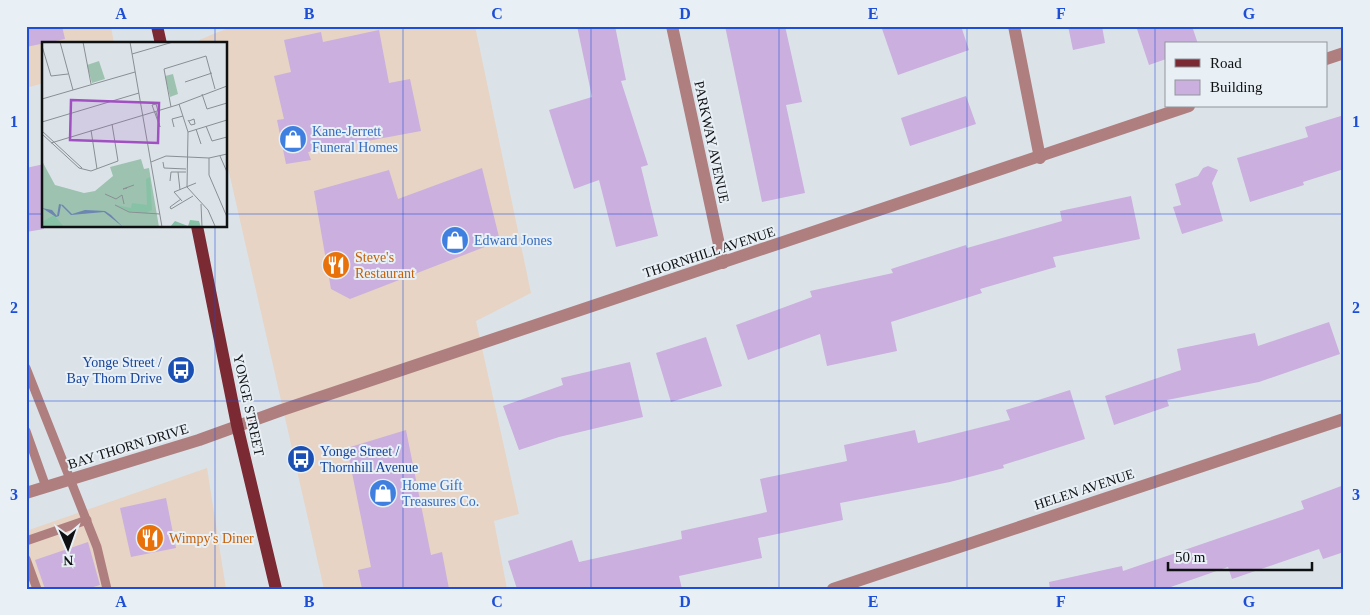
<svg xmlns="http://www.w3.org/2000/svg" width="1370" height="615" font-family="Georgia,serif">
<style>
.commercial{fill:#e7d4c4}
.building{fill:#cbafde}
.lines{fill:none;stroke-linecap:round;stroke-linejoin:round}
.lane{stroke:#af7f80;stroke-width:9}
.street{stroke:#af7f80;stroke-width:12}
.primary{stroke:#7b2933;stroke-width:12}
.grid{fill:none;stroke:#1d4ed8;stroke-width:1;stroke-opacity:0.55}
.labels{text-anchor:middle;stroke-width:4;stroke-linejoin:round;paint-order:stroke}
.shop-label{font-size:14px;fill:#366cbe;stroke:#e8f0f6;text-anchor:start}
.street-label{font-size:14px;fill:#0e1012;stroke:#e8f0f6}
.food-label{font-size:14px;fill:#c56008;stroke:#e8f0f6;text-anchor:start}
.transit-label{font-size:14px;fill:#164399;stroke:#e8f0f6;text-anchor:end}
.inset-road{fill:none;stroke:#898f93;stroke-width:1}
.view{fill:#a050c1;fill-opacity:0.15;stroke:#a050c1;stroke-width:2.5}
.inset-edge{fill:none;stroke:#0e1012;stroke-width:2.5}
.neatline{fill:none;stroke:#1d4ed8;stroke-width:2}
.grid-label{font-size:16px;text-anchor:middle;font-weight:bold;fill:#1d4ed8}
</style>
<rect width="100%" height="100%" fill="#dbe3e9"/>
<g class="commercial">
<polygon points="26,26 111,26 114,44 44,44 44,83 26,88"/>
<polygon points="233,26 475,26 531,293 476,321 519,514 494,521 507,589 324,589 226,159 226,44 200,44 199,40"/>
<polygon points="207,468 226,589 26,589 26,531"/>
</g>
<g class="building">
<polygon points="26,26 62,26 65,39 26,47"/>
<polygon points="577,26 615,26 626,80 621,81 648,165 641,167 658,236 616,247 599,180 574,189 549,110 592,97"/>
<polygon points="725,26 785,26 802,102 786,105 805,193 762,202"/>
<polygon points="881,26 961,26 969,50 898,75"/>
<polygon points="1068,26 1102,26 1105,43 1073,50"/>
<polygon points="1136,26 1192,26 1198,44 1166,44 1166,59 1149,65"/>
<polygon points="379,30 389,83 410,79 421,131 308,152 311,160 286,164 277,120 284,119 274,76 291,72 284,40 321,32 323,42"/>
<polygon points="966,96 976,124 910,146 901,118"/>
<polygon points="1344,115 1344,169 1303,182 1304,185 1250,202 1237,158 1308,137 1305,127"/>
<polygon points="44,164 44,229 26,232 26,168"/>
<polygon points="1208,166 1218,170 1212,183 1223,221 1182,234 1173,207 1181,205 1175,184 1198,176 1203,168"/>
<polygon points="482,168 500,241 350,299 331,289 314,191 389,170 398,199"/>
<polygon points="1131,196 1140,239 1053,257 1056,267 980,289 982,293 891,322 897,351 827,366 820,334 748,360 736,325 812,297 810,291 893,273 891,269 966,245 967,248 1062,221 1060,211"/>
<polygon points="1329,322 1340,354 1259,382 1167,400 1169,406 1114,425 1105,396 1181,370 1177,349 1255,333 1258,346"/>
<polygon points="706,337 722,386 671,402 656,353"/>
<polygon points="630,362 643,417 559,437 519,450 503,406 563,385 561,378"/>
<polygon points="1070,390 1085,439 1003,465 1004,468 950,482 840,503 843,520 758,538 762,558 679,576 682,589 517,589 508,561 572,540 579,562 682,539 681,531 767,512 760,479 847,461 844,445 915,430 918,443 1010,420 1006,410"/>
<polygon points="406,430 431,555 442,552 449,589 362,589 358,570 371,567 347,448"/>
<polygon points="1344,485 1344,552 1323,559 1319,549 1232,579 1228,567 1165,589 1050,589 1049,582 1122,566 1123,571 1304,509 1301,501"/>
<polygon points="166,498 176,548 131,557 120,508"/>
<polygon points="88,542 100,585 87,589 45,589 35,560"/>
</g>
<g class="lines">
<g class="lane">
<polyline points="26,368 97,547 107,589"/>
<polyline points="26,431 46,487"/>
<polyline points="26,541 87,520"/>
<polyline points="26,559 37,589"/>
</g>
<g class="street">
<polyline points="672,26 723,263"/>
<polyline points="1014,26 1040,158"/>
<polyline points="1326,59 1344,53"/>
<polyline points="26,493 199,440 282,410 1189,106"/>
<polyline points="833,589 1344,419"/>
</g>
<g class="primary">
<polyline points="157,26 161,44"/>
<polyline points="197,226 237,425 276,589"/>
</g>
</g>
<path class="grid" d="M 215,26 L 215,44M 403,26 L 403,589M 591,26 L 591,589M 779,26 L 779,589M 967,26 L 967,589M 1155,26 L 1155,589M 26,214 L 44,214M 226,214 L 1344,214M 215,226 L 215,589M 26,401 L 1344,401"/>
<defs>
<g id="shop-disc" transform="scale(1.4375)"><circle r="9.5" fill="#3f7fe0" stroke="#e8f0f6"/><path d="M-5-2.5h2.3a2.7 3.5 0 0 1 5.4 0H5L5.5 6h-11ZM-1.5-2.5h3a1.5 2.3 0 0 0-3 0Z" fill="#fff"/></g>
<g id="restaurant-disc" transform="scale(1.4375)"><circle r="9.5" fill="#e8710a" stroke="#e8f0f6"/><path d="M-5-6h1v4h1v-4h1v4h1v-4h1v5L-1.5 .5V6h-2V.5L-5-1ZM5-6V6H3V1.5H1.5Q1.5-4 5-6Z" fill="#fff"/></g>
<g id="bus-disc" transform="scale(1.4375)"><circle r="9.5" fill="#1a4fb4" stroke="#e8f0f6"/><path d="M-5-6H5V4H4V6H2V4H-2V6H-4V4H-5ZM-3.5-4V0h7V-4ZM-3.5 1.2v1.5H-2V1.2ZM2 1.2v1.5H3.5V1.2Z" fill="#fff"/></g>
</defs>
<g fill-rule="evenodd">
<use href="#shop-disc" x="293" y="139"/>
<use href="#shop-disc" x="455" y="240"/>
<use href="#restaurant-disc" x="336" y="265"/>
<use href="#bus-disc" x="181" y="370"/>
<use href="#bus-disc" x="301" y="459"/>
<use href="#shop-disc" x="383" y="493"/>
<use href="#restaurant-disc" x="150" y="538"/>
</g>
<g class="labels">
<g class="shop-label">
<text x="312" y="136">Kane-Jerrett<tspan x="312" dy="16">Funeral Homes</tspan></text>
<text x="474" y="245">Edward Jones</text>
<text x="402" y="490">Home Gift<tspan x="402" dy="16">Treasures Co.</tspan></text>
</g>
<g class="street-label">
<text transform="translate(712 142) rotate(78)" y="5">PARKWAY AVENUE</text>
<text transform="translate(709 252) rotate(-18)" y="5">THORNHILL AVENUE</text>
<text transform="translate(249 405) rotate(78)" y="5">YONGE STREET</text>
<text transform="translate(128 446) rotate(-17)" y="5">BAY THORN DRIVE</text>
<text transform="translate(1084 489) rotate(-18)" y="5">HELEN AVENUE</text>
</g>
<g class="food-label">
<text x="355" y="262">Steve's<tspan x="355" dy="16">Restaurant</tspan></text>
<text x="169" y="543">Wimpy's Diner</text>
</g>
<g class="transit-label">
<text x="162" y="367">Yonge Street /<tspan x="162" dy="16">Bay Thorn Drive</tspan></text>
<text x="320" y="456" text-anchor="start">Yonge Street /<tspan x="320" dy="16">Thornhill Avenue</tspan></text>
</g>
</g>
<g transform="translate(42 42)">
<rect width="185" height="185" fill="#dbe3e9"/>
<path d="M 57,19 L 63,37 L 50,41 L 45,23 ZM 131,32 L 136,52 L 128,55 L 123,34 ZM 99,117 L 102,127 L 107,126 L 117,185 L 0,185 L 0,119 L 13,143 L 42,151 L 53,149 L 71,134 L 68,125 Z" fill="#9ec2b0"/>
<path d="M 108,135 L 110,168 L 104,171 L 87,169 L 74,163 L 89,166 L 90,161 L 105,163 L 104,137 ZM 12,173 L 22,185 L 0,185 L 0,180 ZM 148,178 L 157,179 L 159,185 L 128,185 L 133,179 L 146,184 Z" fill="#87c2a6"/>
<path d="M 17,162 L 21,163 L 30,172 L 43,168 L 63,169 L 69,173 L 81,185 L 62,170 L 29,173 L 19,163 L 17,174 L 14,175 L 0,166 L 10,168 L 15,174 Z" fill="#6c85b1"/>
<path class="inset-road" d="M 18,0 L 31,48M 41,0 L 49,42M 88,0 L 120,185M 0,4 L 9,34 L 26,32M 90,12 L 131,0M 143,40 L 170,31M 160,52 L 165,67 L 185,61M 0,57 L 93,30M 137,62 L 146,90 L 145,145 L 166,168 L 173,184M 129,65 L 122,27 L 164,14 L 173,47M 114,70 L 118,85 L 110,63 L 114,62 L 116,69M 146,78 L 149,83 L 153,82 L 152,77 L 147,79M 0,80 L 97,51M 164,84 L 170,99 L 185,95M 132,85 L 130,77 L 141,74M 154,87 L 159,102M 49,88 L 55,127M 0,89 L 40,126M 146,90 L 185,78M 0,92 L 37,126 L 49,129 L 76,119 L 70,82M 9,101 L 135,63 L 185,44M 178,114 L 185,130M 167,116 L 167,133 L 185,175M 109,120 L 124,114 L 167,116 L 185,112M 121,120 L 122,126 L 144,127M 136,130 L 138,148M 128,139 L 129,130 L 144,130M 85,146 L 81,147 L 92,143M 63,152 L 74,157 L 80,153 L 82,162M 139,157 L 128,165 L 129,167 L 151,154M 140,159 L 132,150 L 154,141M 159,162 L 160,185M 73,163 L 87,170 L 118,172"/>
<path class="view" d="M 29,58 L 117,61 L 116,101 L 28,98 Z"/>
<rect width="185" height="185" class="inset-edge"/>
</g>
<rect width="1370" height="615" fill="none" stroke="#e8f0f6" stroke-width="55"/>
<rect x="1165" y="42" width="162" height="65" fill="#e8f0f6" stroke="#91969b"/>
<rect x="1175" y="59" width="25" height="8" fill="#7b2933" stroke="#91969b"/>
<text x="1210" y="68" font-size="15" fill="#0e1012">Road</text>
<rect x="1175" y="80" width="25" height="15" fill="#cbafde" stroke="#91969b"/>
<text x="1210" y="92" font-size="15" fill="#0e1012">Building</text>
<g transform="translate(68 548) rotate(178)" stroke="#e8f0f6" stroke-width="4" paint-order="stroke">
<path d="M0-4L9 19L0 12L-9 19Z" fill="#0e1012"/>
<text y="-8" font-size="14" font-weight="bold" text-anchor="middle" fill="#0e1012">N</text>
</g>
<path d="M1168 562v8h144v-8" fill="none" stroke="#0e1012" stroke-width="2.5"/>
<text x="1175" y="562" font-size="15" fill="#0e1012" stroke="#e8f0f6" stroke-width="4" paint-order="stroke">50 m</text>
<rect x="28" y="28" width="1314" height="560" class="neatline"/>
<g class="grid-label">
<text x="121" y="19">A</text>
<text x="309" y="19">B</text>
<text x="497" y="19">C</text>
<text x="685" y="19">D</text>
<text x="873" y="19">E</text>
<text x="1061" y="19">F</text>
<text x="1249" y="19">G</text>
<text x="14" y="127">1</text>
<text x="1356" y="127">1</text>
<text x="14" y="313">2</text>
<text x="1356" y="313">2</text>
<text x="14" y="500">3</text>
<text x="1356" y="500">3</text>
<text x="121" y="607">A</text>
<text x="309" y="607">B</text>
<text x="497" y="607">C</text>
<text x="685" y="607">D</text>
<text x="873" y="607">E</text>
<text x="1061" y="607">F</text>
<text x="1249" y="607">G</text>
</g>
</svg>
